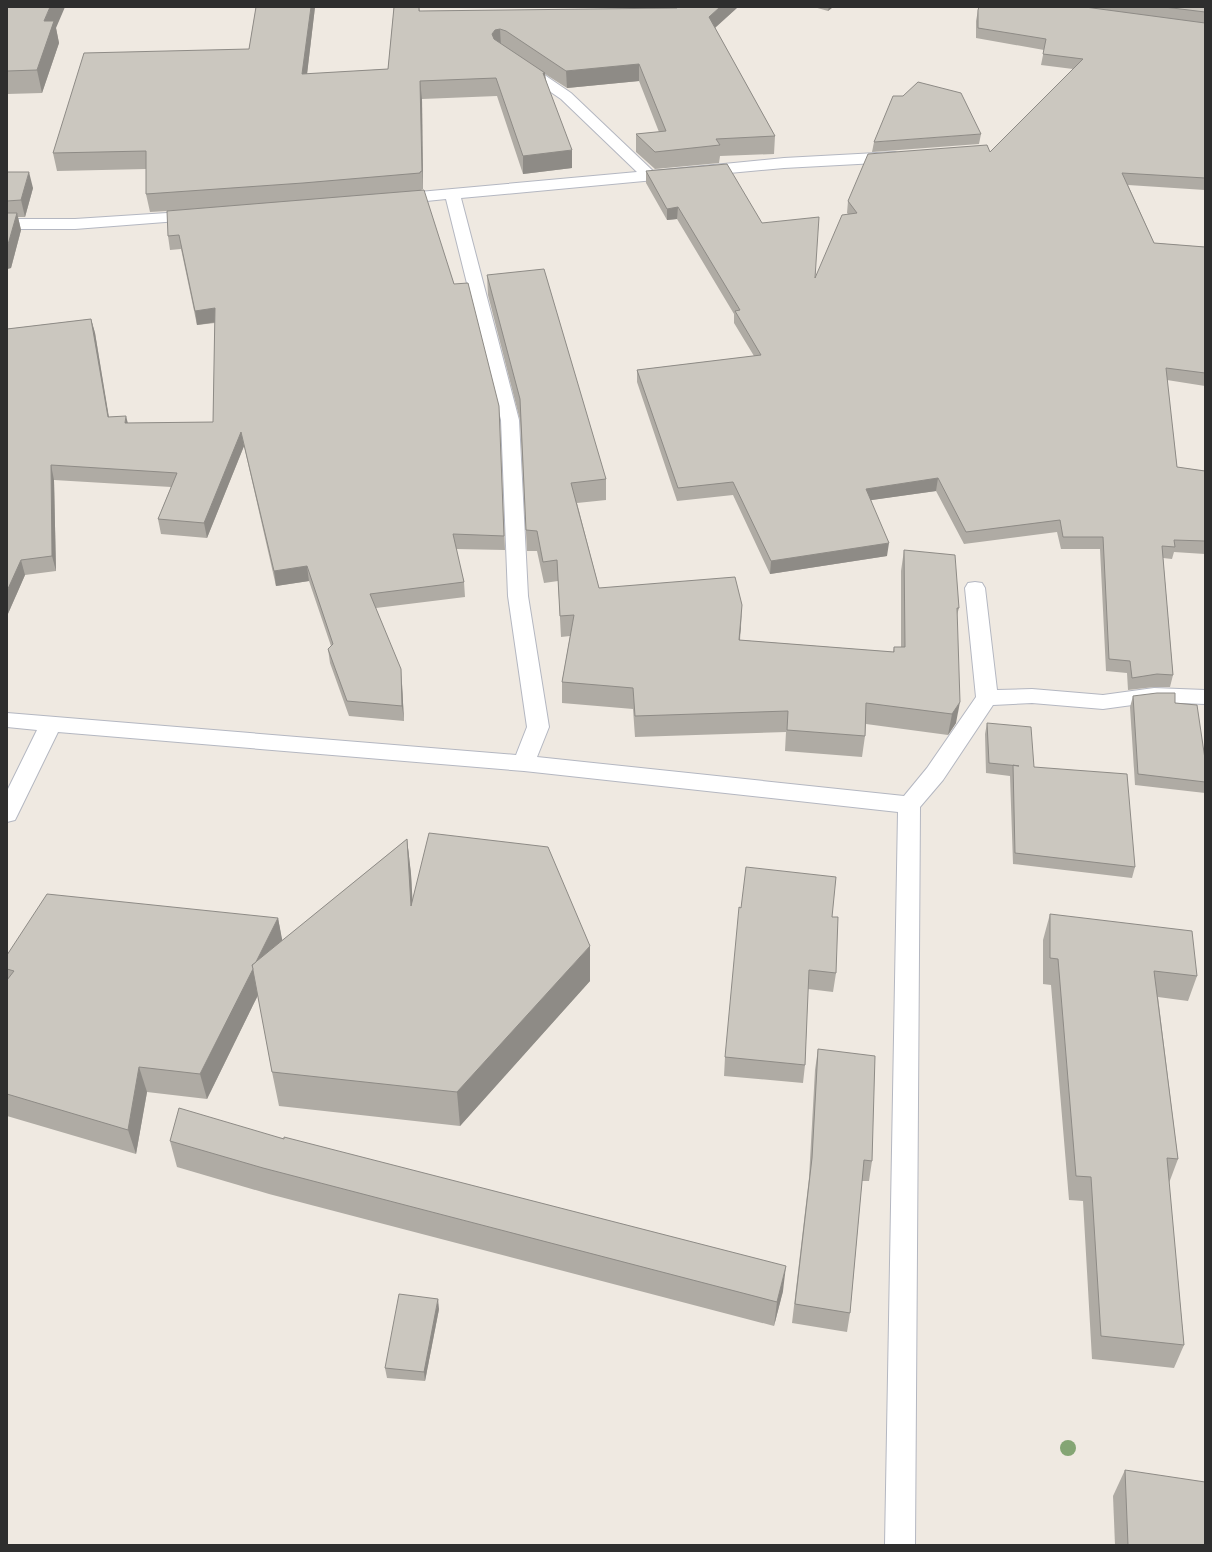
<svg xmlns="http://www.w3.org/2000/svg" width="1212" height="1552" font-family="'Asap Condensed',sans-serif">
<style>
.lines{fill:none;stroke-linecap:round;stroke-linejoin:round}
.minor-casing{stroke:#b4b7c1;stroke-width:2}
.minor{fill:#fff;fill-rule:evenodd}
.tree{fill:#84a574}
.wall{fill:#afaba4}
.shaded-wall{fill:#8e8b86}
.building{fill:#cbc7bf;stroke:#8e8b86}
</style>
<rect width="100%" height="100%" fill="#efe9e1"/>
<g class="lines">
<g class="minor-casing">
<g id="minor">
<polygon points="522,62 527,63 571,93 653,171 784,158 895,152 900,154 903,157 900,160 895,162 784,168 461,198 519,420 528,596 549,727 537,757 904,796 927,768 976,697 965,588 968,583 975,582 982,583 985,588 997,690 1032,689 1103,695 1154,688 1205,690 1205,704 1154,702 1103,709 1032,703 993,705 943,780 920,807 915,1545 885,1545 898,812 524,771 58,732 18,814 15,820 7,822 7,791 37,730 7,727 7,713 516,755 527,727 508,596 501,420 446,199 397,204 391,202 389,199 391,196 397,194 637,172 561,99 517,69 515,66 517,63"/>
<polygon points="198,211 204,213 206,216 204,219 75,229 7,229 7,219 75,219"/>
</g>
</g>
<use href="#minor" class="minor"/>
</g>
<circle class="tree" cx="1068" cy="1448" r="8"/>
<g class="wall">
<polygon points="7,7 56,28 59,43 42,93 7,94"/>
<polygon points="256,7 315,7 307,74 388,69 394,7 419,7 420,11 652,9 645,7 738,7 715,28 775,136 774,154 720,156 719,163 655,169 636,152 636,134 659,132 639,81 567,88 545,74 546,80 572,168 523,174 497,96 422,99 423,189 421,190 454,284 499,406 505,550 456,549 464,582 465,597 376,608 402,684 404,721 349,716 330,663 328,649 331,646 309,581 276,586 244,446 207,538 161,534 158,519 171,487 54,480 56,571 25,575 7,616 7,329 91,319 95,333 109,417 128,423 213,422 215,323 197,325 181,249 170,250 168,236 183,210 150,212 146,194 146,169 57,171 53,153 249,49"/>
<polygon points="814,7 833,7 828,11"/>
<polygon points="979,7 1205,7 1205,190 1128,185 1154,243 1205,247 1205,386 1167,380 1177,467 1205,471 1205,554 1174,552 1172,559 1163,558 1173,675 1170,687 1154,687 1128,690 1127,673 1106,671 1100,549 1061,549 1057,532 964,544 936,491 871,500 887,556 770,574 733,495 677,501 637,382 637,370 754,356 734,323 734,314 677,219 667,220 646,183 646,171 762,223 815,278 848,214 847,213 848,201 990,152 1073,69 1041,65 1044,50 976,38 976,21 978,10"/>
<polygon points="981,134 979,144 872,152 874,142"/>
<polygon points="7,172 33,188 25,217 18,217 21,230 11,268 7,269"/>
<polygon points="487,275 606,479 606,500 577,503 599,588 741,626 740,640 893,652 894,647 901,647 901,571 904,550 959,608 957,615 956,723 948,735 866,724 865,736 862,757 785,751 786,732 635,737 633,709 562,703 562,682 570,636 561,637 558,581 544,583 537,551 527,551 520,420 488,295"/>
<polygon points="1133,696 1175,703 1205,759 1205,793 1135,785 1130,707"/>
<polygon points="987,723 1034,767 1135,867 1132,878 1013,864 1010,776 986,773 985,734"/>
<polygon points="407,839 411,874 412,900 590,981 460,1126 279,1106 272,1072 258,995 207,1099 147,1092 136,1154 7,1116 7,955 278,918 282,941"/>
<polygon points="1050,914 1197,976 1188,1001 1158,997 1178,1159 1169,1183 1184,1345 1174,1368 1092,1359 1083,1201 1069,1200 1051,985 1043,984 1043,940"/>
<polygon points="832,917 836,973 833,992 808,989 805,1065 803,1083 724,1076 725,1057"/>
<polygon points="818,1049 872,1161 869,1181 862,1181 850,1313 847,1332 792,1323 809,1178 815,1070"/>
<polygon points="170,1141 783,1291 774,1326 269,1194 177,1167"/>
<polygon points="439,1309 425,1381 387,1378 385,1368"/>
<polygon points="1125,1470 1205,1545 1115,1545 1113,1496"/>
</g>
<g class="shaded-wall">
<polygon points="50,7 65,7 56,28 59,43 42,93 37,70 44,21"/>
<polygon points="311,7 315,7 305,91 302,74"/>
<polygon points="720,7 738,7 708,34 709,17"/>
<polygon points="829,7 833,7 828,11"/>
<polygon points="500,29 501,47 496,48 492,34 495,30"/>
<polygon points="639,64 639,81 567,88 566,71"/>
<polygon points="543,73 545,73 546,90"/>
<polygon points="420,81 422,99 423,189 422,171"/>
<polygon points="572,150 572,168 523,174 523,156"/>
<polygon points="29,172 33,188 25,217 21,200"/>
<polygon points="678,207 677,219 667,220 667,209"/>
<polygon points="17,213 21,230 11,268 7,269 7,248"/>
<polygon points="215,308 217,322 197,325 195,311"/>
<polygon points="91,319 95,333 111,431 108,417"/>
<polygon points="126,416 130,431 125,423"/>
<polygon points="241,432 244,446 207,538 204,523"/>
<polygon points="51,465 54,480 56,571 52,556"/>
<polygon points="938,478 936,491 865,501 866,489"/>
<polygon points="889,543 887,556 770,574 771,561"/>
<polygon points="21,560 25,575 7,616 7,591"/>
<polygon points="307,566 309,581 276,586 274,571"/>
<polygon points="742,605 741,626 737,661 739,640"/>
<polygon points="401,669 402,684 404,721 402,706"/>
<polygon points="960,702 956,723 948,735 952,714"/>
<polygon points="407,839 411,874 415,941 411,906"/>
<polygon points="278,918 283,944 207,1099 200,1074"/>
<polygon points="590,946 590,981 460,1126 457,1092"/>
<polygon points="139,1067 147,1092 136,1154 128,1130"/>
<polygon points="786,1266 783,1291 774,1326 777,1302"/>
<polygon points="438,1299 439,1309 425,1381 424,1372"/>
</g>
<g class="building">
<polygon points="7,7 50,7 44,21 54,21 37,70 7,71"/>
<polygon points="256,7 311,7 302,74 388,69 394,7 419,7 419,11 677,8 677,7 720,7 709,17 775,136 716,139 720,145 655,152 636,134 666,131 639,64 566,71 506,31 500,29 495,30 492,34 494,39 545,73 543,73 572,150 523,156 496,78 420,81 422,171 420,172 420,173 303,183 146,194 146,151 53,153 84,53 249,49"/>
<polygon points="979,7 1085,7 1205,23 1205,178 1122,173 1154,243 1205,247 1205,373 1166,368 1177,467 1205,471 1205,541 1174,540 1175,547 1162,546 1173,675 1157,674 1132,678 1130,661 1109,659 1103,537 1063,537 1060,520 966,532 938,478 866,489 889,543 771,561 733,482 678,488 637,370 761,355 735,311 740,310 678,207 667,209 646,171 727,164 762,223 819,217 815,278 842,215 857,213 848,201 868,154 987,145 990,152 1083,59 1043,54 1046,39 978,28 978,10"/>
<polygon points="1164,7 1205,7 1205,12"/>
<polygon points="918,82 961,93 981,134 874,142 893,96 903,96"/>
<polygon points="7,172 29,172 21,200 7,201"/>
<polygon points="424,190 454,284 468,283 499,406 504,536 453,534 464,582 370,594 401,669 402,706 347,701 328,649 333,644 307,566 274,571 241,432 204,523 158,519 177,473 51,465 52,556 21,560 7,591 7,329 91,319 108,417 126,416 125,423 213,422 215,308 195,311 179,235 168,236 167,211"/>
<polygon points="7,213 17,213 7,248"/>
<polygon points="544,269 606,479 571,483 599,588 735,577 742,605 739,640 894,652 894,647 905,647 904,550 955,555 959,608 957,608 960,702 952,714 866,703 865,736 787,730 788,711 635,716 633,688 562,682 574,615 560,616 557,560 543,562 537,531 526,530 520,399 487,275"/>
<polygon points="1157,693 1175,693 1175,703 1197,705 1205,759 1205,782 1138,774 1133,696"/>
<polygon points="987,723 1031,727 1034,767 1127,774 1135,867 1015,853 1013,765 1019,766 989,763"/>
<polygon points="429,833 548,847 590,946 457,1092 272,1072 252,965 407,839 411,906"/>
<polygon points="746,867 836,877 832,917 838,917 836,973 809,970 805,1065 725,1057 739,907 741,908"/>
<polygon points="47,894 278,918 256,962 252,965 253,969 200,1074 139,1067 128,1130 7,1094 7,980 14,971 7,969 7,955"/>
<polygon points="1050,914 1192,931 1197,976 1154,971 1178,1159 1167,1158 1184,1345 1101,1336 1091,1177 1076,1176 1058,959 1050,958"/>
<polygon points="818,1049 875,1056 872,1161 864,1160 850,1313 795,1304 812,1158"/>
<polygon points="179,1108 284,1139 284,1137 786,1266 777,1302 263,1168 170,1141"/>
<polygon points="399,1294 438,1299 424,1372 385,1368"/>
<polygon points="1125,1470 1205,1482 1205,1545 1128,1545"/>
</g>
<rect width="1212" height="1552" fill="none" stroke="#2e2e2e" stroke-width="16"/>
</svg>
